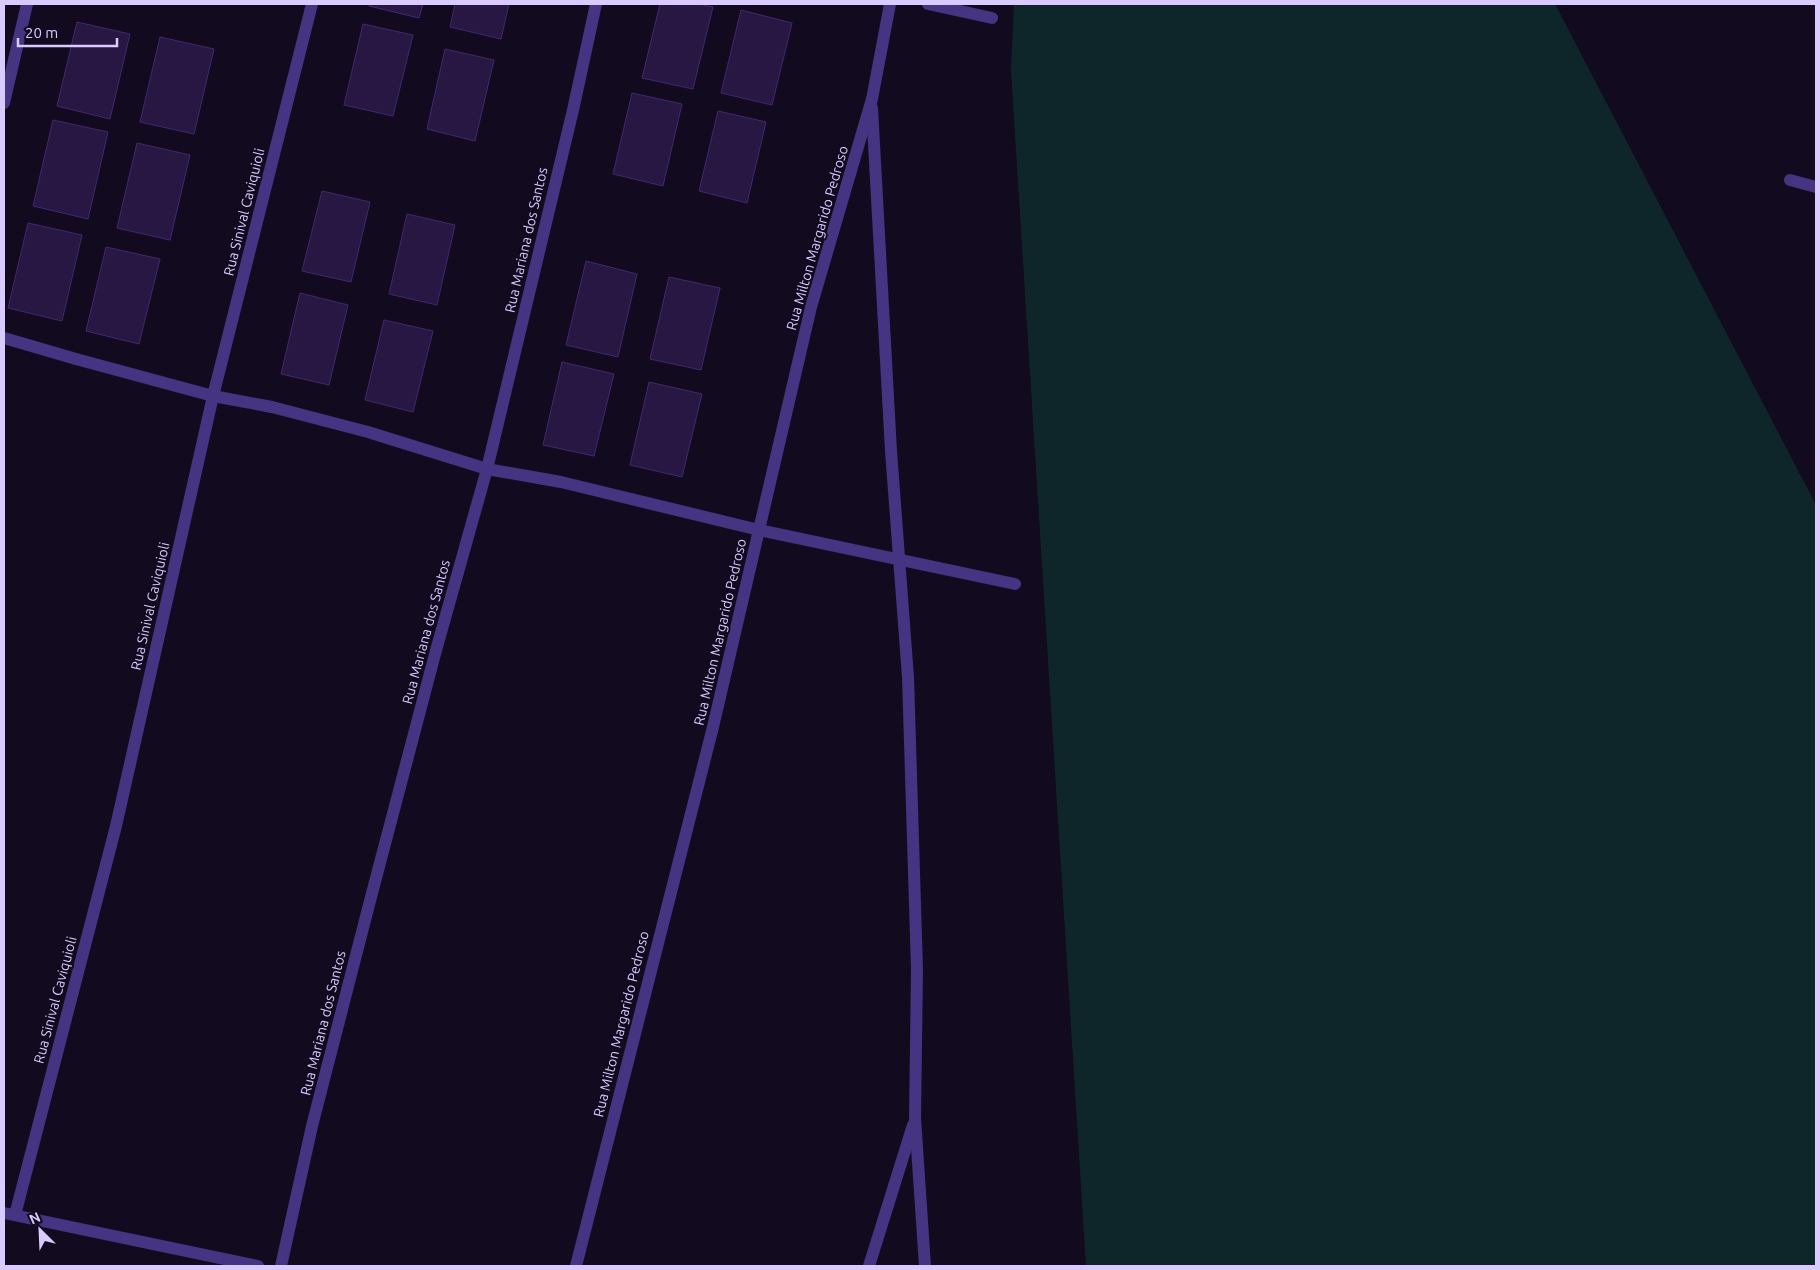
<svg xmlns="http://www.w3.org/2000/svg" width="1820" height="1270" font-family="Ubuntu,sans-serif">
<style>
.green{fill:#0e262a}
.building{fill:#271742;stroke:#42286f}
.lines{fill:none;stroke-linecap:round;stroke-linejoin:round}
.minor{stroke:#443481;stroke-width:12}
.labels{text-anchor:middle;stroke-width:4;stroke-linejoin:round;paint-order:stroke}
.street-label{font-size:14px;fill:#d9caff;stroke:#120b20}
</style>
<rect width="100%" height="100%" fill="#120b20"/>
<polygon class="green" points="1014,4 1555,4 1816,505 1816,1266 1086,1266 1011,70"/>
<g class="building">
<polygon points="369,4 423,4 419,18 369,6"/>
<polygon points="455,4 509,4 501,39 450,27"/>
<polygon points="660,4 699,4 713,7 693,89 642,78"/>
<polygon points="741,10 792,23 772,105 721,93"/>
<polygon points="77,22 130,34 110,119 57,106"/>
<polygon points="363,24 413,35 393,116 344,105"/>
<polygon points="160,37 214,49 194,134 140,122"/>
<polygon points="445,49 494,60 475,141 427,129"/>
<polygon points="632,93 682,104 663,186 613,174"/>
<polygon points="718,111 766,122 747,203 699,191"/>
<polygon points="53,120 108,132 88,219 33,206"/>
<polygon points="137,143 190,155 170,240 117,228"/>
<polygon points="322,191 370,202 351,282 302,271"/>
<polygon points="407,214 455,225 437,305 389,294"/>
<polygon points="28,223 82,235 62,321 8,308"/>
<polygon points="106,247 160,259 139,344 86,331"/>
<polygon points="586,261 637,274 618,357 566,345"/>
<polygon points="669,277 720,288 701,370 650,359"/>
<polygon points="300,293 348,305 329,385 281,374"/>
<polygon points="384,320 433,331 413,412 365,400"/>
<polygon points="562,362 614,374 594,456 543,445"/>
<polygon points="649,382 702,394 682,477 630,465"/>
</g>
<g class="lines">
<g class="minor">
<polyline points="928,4 992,18"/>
<polyline points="4,103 27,4"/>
<polyline points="872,108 891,451 908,677 917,970 915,1118 925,1266"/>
<polyline points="1790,180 1816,187"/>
<polyline points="4,338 76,359 213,396 272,407 368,432 487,469 561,482 759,530 1015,584"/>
<polyline points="4,1213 258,1266"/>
<polyline points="15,1215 116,826 213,396 312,4"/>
<polyline points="281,1266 312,1126 371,897 435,654 487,469 573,110 596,4"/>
<polyline points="576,1266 713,727 811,307 872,99 890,4"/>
<polyline points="869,1266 913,1125"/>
</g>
</g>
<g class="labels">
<g class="street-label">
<text transform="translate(244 212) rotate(-76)" y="5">Rua Sinival Caviquioli</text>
<text transform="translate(817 238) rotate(-74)" y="5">Rua Milton Margarido Pedroso</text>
<text transform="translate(526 240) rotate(-77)" y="5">Rua Mariana dos Santos</text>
<text transform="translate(150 606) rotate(-77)" y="5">Rua Sinival Caviquioli</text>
<text transform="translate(426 632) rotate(-75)" y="5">Rua Mariana dos Santos</text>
<text transform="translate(720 632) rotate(-77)" y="5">Rua Milton Margarido Pedroso</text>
<text transform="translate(55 1000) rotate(-75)" y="5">Rua Sinival Caviquioli</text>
<text transform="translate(323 1023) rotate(-76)" y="5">Rua Mariana dos Santos</text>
<text transform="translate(621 1024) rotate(-76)" y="5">Rua Milton Margarido Pedroso</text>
</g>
</g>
<rect width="1820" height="1270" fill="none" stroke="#d9caff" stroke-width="10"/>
<g transform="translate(40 1230) rotate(336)" stroke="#120b20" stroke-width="4" paint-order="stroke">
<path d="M0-4L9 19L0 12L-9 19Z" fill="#d9caff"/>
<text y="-8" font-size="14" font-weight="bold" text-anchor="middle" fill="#d9caff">N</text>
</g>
<path d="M18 38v8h99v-8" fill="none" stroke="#d9caff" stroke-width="2.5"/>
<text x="25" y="38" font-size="15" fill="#d9caff" stroke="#120b20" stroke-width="4" paint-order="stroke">20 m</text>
</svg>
